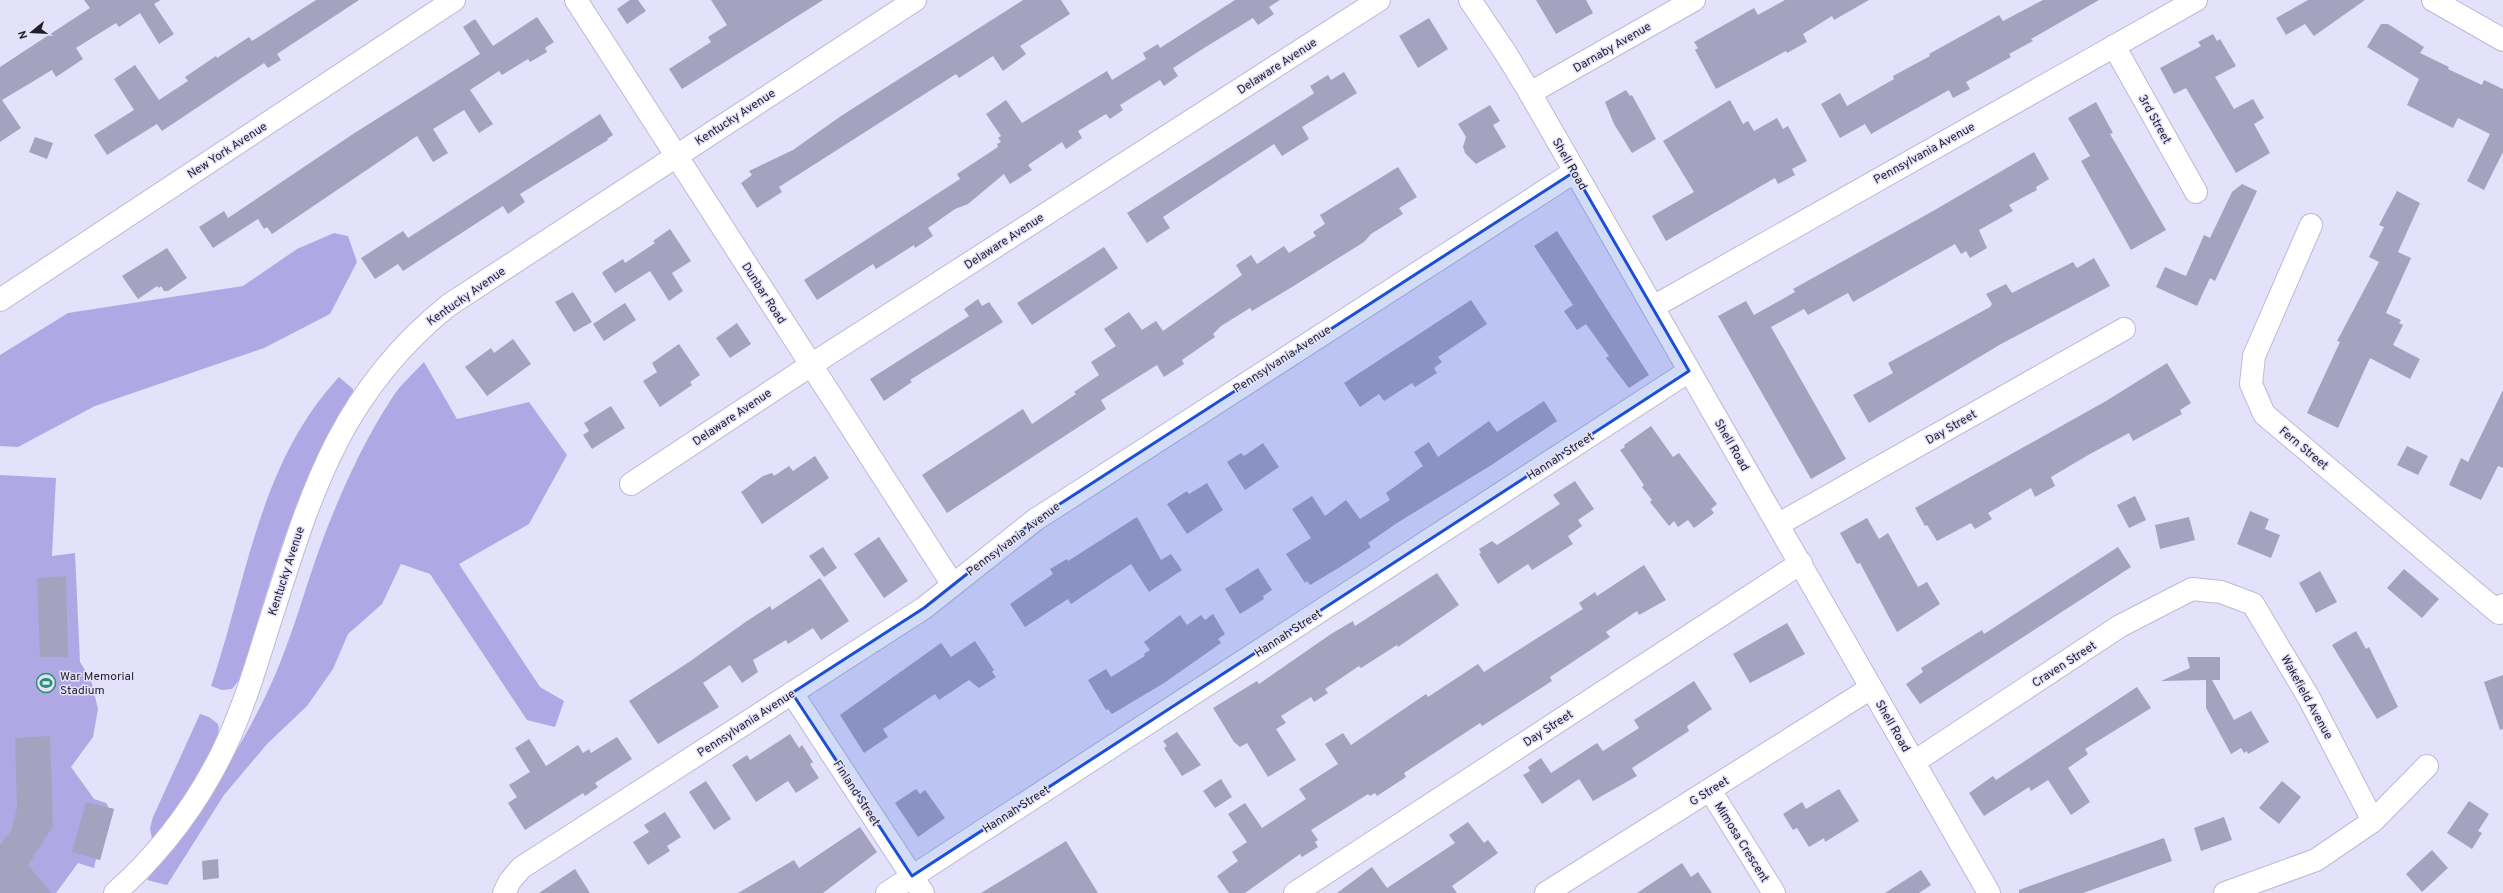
<svg xmlns="http://www.w3.org/2000/svg" width="2503" height="893" font-family="Overpass,sans-serif">
<style>
.green{fill:#b0a8e4}
.building{fill:#a5a2bf}
.lines{fill:none;stroke-linecap:round;stroke-linejoin:round}
.street-casing{stroke:#bcb9d7;stroke-width:24}
.secondary-casing{stroke:#bcb9d7;stroke-width:24}
.street{stroke:#fff;stroke-width:22}
.secondary{stroke:#fff;stroke-width:22}
.marked{fill:#1d4ed8;fill-opacity:0.2;stroke:#1d4ed8;stroke-width:3;stroke-linejoin:round}
.labels{text-anchor:middle;stroke-width:3;stroke-linejoin:round;paint-order:stroke}
.street-label{font-size:12px;fill:#211f2a;stroke:#e4e1fa}
.poi-label{font-size:12px;fill:#211f2a;stroke:#e4e1fa;text-anchor:start}
</style>
<rect width="100%" height="100%" fill="#e4e1fa"/>
<g class="green">
<polygon points="334,233 348,236 357,262 330,314 264,348 95,406 18,447 0,446 0,355 68,313 243,286 297,249"/>
<path d="M 424,362 L 457,419 L 529,402 L 567,455 L 529,524 L 459,564 L 540,687 L 564,701 L 555,727 L 527,720 L 430,574 L 401,564 L 382,604 L 348,634 L 333,669 L 307,706 L 267,744 L 224,795 L 167,885 L 147,880 C 192,823 234,761 266,695 C 292,642 305,585 326,531 C 344,485 365,439 392,398 C 400,385 413,374 424,362 Z"/>
<path d="M 339,377 L 353,389 L 353,393 C 296,479 271,581 240,679 L 232,689 L 222,690 L 211,686 C 247,580 259,463 339,377 Z"/>
<polygon points="0,475 56,478 52,556 75,553 80,662 91,680 98,709 93,737 71,767 94,799 106,803 109,808 114,809 100,860 96,859 94,868 78,863 56,893 0,893"/>
<path d="M 200,714 L 209,717 L 218,724 C 225,749 169,820 152,839 L 150,828 L 153,817 Z"/>
</g>
<g class="building">
<polygon points="84,0 161,0 154,4 174,34 159,44 140,13 119,27 116,23 76,48 83,59 56,77 52,70 2,100 21,128 0,142 0,67 90,8"/>
<polygon points="316,0 359,0 277,54 281,60 268,68 264,63 162,131 157,124 107,155 94,135 134,110 114,79 135,65 159,100 188,81 185,77 216,56 217,58 249,37 252,41"/>
<polygon points="630,0 638,0 646,11 627,24 617,9"/>
<polygon points="711,0 823,0 682,89 669,69 711,42 708,37 727,25"/>
<polygon points="1023,0 1061,0 1070,14 1020,46 1026,54 1003,71 993,56 959,78 956,74 779,187 782,192 757,208 741,183 752,175 749,171 793,150 841,116"/>
<polygon points="1235,0 1280,0 1269,7 1274,14 1258,25 1253,18 1204,48 1173,68 1178,76 1164,86 1160,80 1120,105 1123,110 1110,119 1106,114 1078,131 1082,138 1066,149 1062,142 1028,165 1032,170 1010,184 1004,174 968,204 955,209 928,228 933,236 915,248 914,245 876,269 873,264 817,300 804,280 960,179 957,174 998,147 997,144 1001,142 998,138 1001,136 986,114 1006,100 1022,123 1107,71 1112,80 1146,59 1143,53 1158,44 1160,48"/>
<polygon points="1536,0 1586,0 1593,13 1556,34"/>
<polygon points="1785,0 1869,0 1834,20 1832,16 1803,34 1807,42 1787,53 1786,51 1716,89 1695,50 1698,48 1694,42 1754,8 1758,15"/>
<polygon points="2043,0 2099,0 2031,39 2033,41 2009,54 2011,57 1966,82 1970,89 1953,98 1949,90 1871,134 1865,124 1840,138 1821,104 1840,93 1847,106 1894,79 1893,76 1930,56 1929,54 1983,24 1999,15 2003,21"/>
<polygon points="2308,0 2365,0 2314,36 2305,24 2286,35 2276,18"/>
<polygon points="537,17 554,42 545,48 547,52 530,62 528,59 502,75 499,71 470,90 493,124 479,133 464,110 433,129 448,153 433,162 417,136 272,234 267,227 264,229 258,219 213,248 199,227 224,211 228,218 353,134 480,54 463,27 475,19 493,46"/>
<polygon points="1429,18 1448,49 1418,68 1399,36"/>
<polygon points="2381,24 2388,24 2424,47 2420,53 2449,67 2448,69 2482,85 2484,80 2503,89 2503,152 2484,190 2467,181 2490,134 2458,118 2453,128 2407,105 2419,79 2367,47"/>
<polygon points="2213,34 2217,41 2220,39 2236,66 2215,77 2234,109 2253,99 2264,118 2254,124 2270,153 2236,173 2186,88 2174,94 2160,68 2201,46 2198,42"/>
<polygon points="1344,72 1357,93 1302,127 1309,139 1282,156 1274,144 1163,217 1170,228 1147,243 1127,213 1313,94 1314,93 1310,86 1328,75 1331,80"/>
<polygon points="1626,90 1630,96 1632,95 1656,139 1632,153 1614,124 1605,102"/>
<polygon points="1730,100 1743,124 1748,121 1754,131 1777,118 1783,129 1788,126 1807,161 1792,169 1795,175 1778,184 1775,178 1666,241 1652,216 1694,192 1663,141"/>
<polygon points="2096,102 2113,133 2110,134 2166,230 2131,250 2081,161 2090,156 2068,118"/>
<polygon points="1490,105 1500,121 1493,125 1506,147 1476,164 1465,153 1463,147 1466,137 1458,124"/>
<polygon points="600,114 613,135 607,139 608,140 520,194 525,202 508,214 503,206 403,271 398,264 375,279 361,258 403,231 408,238"/>
<polygon points="35,137 53,143 47,159 29,152"/>
<polygon points="2034,152 2049,179 2036,187 2037,190 2009,205 2013,211 1979,230 1987,248 1970,258 1966,251 1961,254 1955,244 1853,302 1848,293 1808,315 1804,309 1771,327 1846,459 1811,479 1718,316 1746,301 1754,315 1795,292 1793,289 1933,211"/>
<polygon points="1398,167 1417,197 1399,208 1403,214 1371,234 1364,242 1292,287 1252,311 1250,308 1221,326 1213,334 1215,337 1182,360 1184,364 1164,377 1157,365 1101,400 1106,409 947,513 922,475 1023,409 1032,424 1076,394 1074,392 1099,375 1091,362 1116,346 1104,329 1129,312 1142,330 1156,321 1163,331 1242,275 1236,265 1251,255 1257,264 1284,246 1289,253 1316,236 1313,232 1325,224 1320,215"/>
<polygon points="2242,184 2257,191 2215,281 2210,278 2197,306 2156,287 2165,267 2186,276 2204,235 2210,238 2232,192"/>
<polygon points="2397,191 2420,203 2398,252 2411,258 2386,313 2401,320 2399,323 2403,325 2393,345 2420,359 2410,379 2370,358 2338,428 2307,413 2340,342 2337,341 2379,262 2369,257 2384,227 2379,225"/>
<polygon points="670,229 691,261 672,273 683,291 669,301 650,271 615,293 602,273 604,271 623,259 625,263 655,243 653,241"/>
<polygon points="1557,231 1649,375 1629,388 1606,358 1609,356 1586,324 1577,330 1564,311 1573,305 1534,246"/>
<polygon points="1104,247 1118,268 1032,325 1017,303"/>
<polygon points="167,248 187,278 168,291 164,291 161,286 159,288 157,286 138,299 122,276"/>
<polygon points="2094,258 2110,286 2001,344 1869,423 1853,395 1893,373 1888,363 1990,307 1992,304 1986,294 2006,284 2012,293 2073,262 2077,268"/>
<polygon points="573,292 592,322 574,332 555,302"/>
<polygon points="978,299 982,306 989,302 1003,322 910,380 912,382 884,401 870,379 969,316 964,309"/>
<polygon points="1471,300 1487,324 1438,357 1442,362 1434,368 1437,373 1415,387 1412,383 1384,401 1379,394 1360,407 1344,383"/>
<polygon points="625,303 636,320 604,341 593,324"/>
<polygon points="737,323 751,344 730,358 716,338"/>
<polygon points="513,339 531,364 487,396 465,367 491,348 494,353"/>
<polygon points="679,344 700,375 690,382 692,385 660,407 643,381 657,372 652,363"/>
<polygon points="2167,363 2191,403 2180,410 2182,414 2133,441 2129,433 2090,454 2051,477 2055,486 2035,497 2031,488 1988,513 1992,519 1975,529 1971,523 1937,541 1927,525 1925,526 1915,508 2106,401"/>
<polygon points="2503,390 2503,468 2498,466 2481,500 2449,485 2461,458 2468,462"/>
<polygon points="1544,401 1557,421 1493,464 1397,523 1368,543 1371,547 1340,567 1310,585 1307,581 1305,583 1286,554 1311,538 1292,509 1312,496 1325,516 1346,500 1360,519 1390,500 1386,493 1423,466 1414,452 1429,442 1438,457 1489,421 1497,432"/>
<polygon points="611,406 625,428 592,449 583,435 589,431 584,423"/>
<polygon points="1651,426 1673,457 1679,453 1717,504 1711,509 1714,513 1694,528 1688,520 1678,527 1674,521 1669,526 1650,502 1652,500 1642,487 1644,485 1620,450 1625,447 1624,445"/>
<polygon points="1263,443 1279,467 1245,490 1227,462 1241,453 1244,456"/>
<polygon points="2407,446 2428,456 2418,475 2397,465"/>
<polygon points="815,456 829,478 762,524 741,492 763,476 772,473 774,476 789,466 793,471"/>
<polygon points="1575,481 1594,509 1578,520 1582,526 1568,536 1573,544 1532,570 1528,564 1498,584 1479,554 1481,553 1479,549 1492,541 1497,545 1560,504 1553,495"/>
<polygon points="1207,483 1223,510 1187,534 1167,504 1187,491 1189,494"/>
<polygon points="2135,496 2146,520 2129,528 2117,505"/>
<polygon points="2250,511 2269,519 2265,529 2280,535 2271,558 2237,544"/>
<polygon points="1137,517 1161,560 1171,554 1182,570 1149,592 1131,564 1071,604 1068,599 1025,627 1010,604 1053,574 1050,569 1067,559 1068,561"/>
<polygon points="2189,517 2195,540 2160,549 2155,525"/>
<polygon points="1867,518 1879,539 1888,533 1918,587 1927,582 1940,604 1897,632 1860,563 1857,564 1840,533"/>
<polygon points="879,537 908,581 884,598 854,554"/>
<polygon points="823,547 837,568 824,577 809,556"/>
<polygon points="2118,547 2131,567 1920,704 1906,684 1923,672 1921,668 1982,630 1984,634"/>
<polygon points="1644,565 1666,600 1639,615 1637,611 1606,632 1610,637 1550,677 1552,681 1482,726 1480,723 1404,773 1406,777 1377,796 1375,793 1370,796 1368,794 1311,830 1318,840 1315,842 1318,847 1302,857 1300,854 1245,893 1229,893 1217,876 1238,861 1232,852 1247,842 1228,814 1245,803 1262,828 1306,799 1299,789 1338,764 1325,744 1343,733 1351,745 1426,694 1428,697 1478,664 1484,672 1583,609 1579,603 1595,592 1597,596"/>
<polygon points="1258,568 1272,590 1263,596 1264,599 1240,614 1225,589"/>
<polygon points="2404,569 2439,599 2422,618 2387,588"/>
<polygon points="2320,571 2337,602 2316,613 2299,583"/>
<polygon points="1437,573 1459,605 1398,647 1397,645 1361,668 1359,666 1325,689 1328,693 1314,702 1311,697 1281,716 1286,723 1276,729 1296,760 1268,777 1247,743 1240,747 1234,742 1213,708 1257,681 1259,684 1331,634 1353,621 1355,626"/>
<polygon points="66,576 68,657 40,657 37,578"/>
<polygon points="820,578 849,621 821,640 813,628 788,644 786,640 753,660 758,672 742,683 730,665 703,683 719,707 658,744 629,701 689,662 747,621 770,606 772,610"/>
<polygon points="1213,614 1225,634 1218,639 1221,643 1164,683 1112,714 1108,709 1106,710 1088,680 1106,669 1111,677 1145,656 1144,654 1150,650 1144,642 1180,615 1187,625 1201,615 1205,620"/>
<polygon points="1787,623 1805,654 1750,683 1733,654"/>
<polygon points="2356,631 2366,649 2369,647 2398,707 2377,719 2332,645"/>
<polygon points="975,641 994,670 992,672 996,677 979,688 969,680 939,700 935,694 883,729 888,737 864,753 840,715 941,643 951,657"/>
<polygon points="2187,657 2220,657 2220,680 2212,680 2234,720 2251,711 2269,742 2248,754 2247,751 2244,753 2241,748 2231,754 2206,708 2206,680 2161,681 2190,668"/>
<polygon points="2503,675 2503,729 2500,730 2484,682"/>
<polygon points="1694,681 1712,709 1687,726 1689,731 1632,768 1637,776 1593,801 1579,779 1542,804 1523,775 1530,771 1528,767 1541,758 1551,773 1597,743 1603,751 1639,728 1634,720"/>
<polygon points="2137,687 2151,708 2085,749 2088,754 2068,768 2090,802 2071,815 2048,780 2031,791 2029,787 1984,816 1969,793 1993,776 1996,780"/>
<polygon points="1177,732 1201,765 1182,776 1164,748 1167,746 1163,741"/>
<polygon points="790,734 799,748 802,745 813,762 810,764 819,778 796,793 788,781 756,802 732,765 747,755 750,760"/>
<polygon points="50,736 53,826 28,865 51,893 0,893 0,845 11,831 17,808 15,738"/>
<polygon points="617,737 632,759 595,783 598,787 585,796 583,793 525,830 508,803 517,797 509,785 530,772 515,748 529,739 546,766 578,745 583,753 589,749 591,753"/>
<polygon points="1221,779 1232,797 1215,808 1203,791"/>
<polygon points="706,781 731,819 714,830 689,792"/>
<polygon points="2282,781 2301,797 2279,824 2259,808"/>
<polygon points="916,789 920,794 925,790 945,818 918,837 895,803"/>
<polygon points="1839,789 1859,821 1825,842 1824,838 1809,847 1797,828 1793,830 1783,814 1802,802 1806,809"/>
<polygon points="2469,801 2489,814 2478,831 2482,833 2472,849 2447,833"/>
<polygon points="86,802 114,809 100,860 72,852"/>
<polygon points="665,812 681,837 667,846 670,851 648,865 633,842 649,832 644,825"/>
<polygon points="2224,817 2232,840 2201,851 2194,828"/>
<polygon points="1468,822 1484,843 1488,840 1498,853 1452,886 1457,893 1337,893 1372,867 1387,888 1455,843 1449,835"/>
<polygon points="860,827 877,852 823,893 738,893 794,860 799,868"/>
<polygon points="2164,838 2172,861 2083,893 2019,893 2019,890"/>
<polygon points="1066,841 1098,893 981,893 1058,846"/>
<polygon points="2432,850 2448,868 2422,892 2406,874"/>
<polygon points="218,859 219,878 203,880 202,861"/>
<polygon points="1682,863 1691,877 1698,872 1712,893 1637,893"/>
<polygon points="575,869 590,893 539,893"/>
<polygon points="1921,870 1931,885 1919,893 1885,893"/>
</g>
<g class="lines">
<g class="street-casing">
<g id="street">
<polyline points="576,0 953,585"/>
<polyline points="2114,46 2196,192"/>
<polyline points="1530,93 1694,0"/>
<polyline points="2311,225 2254,356 2251,384 2264,414 2499,613 2503,605"/>
<polyline points="0,300 454,0"/>
<polyline points="1653,307 2196,0"/>
<polyline points="631,484 811,365 1379,0"/>
<polyline points="1779,524 2124,329"/>
<polyline points="792,693 923,893"/>
<polyline points="1914,762 2120,626 2192,589 2221,592 2253,604 2309,698 2373,821 2316,860 2225,893"/>
<polyline points="1710,790 1774,893"/>
<polyline points="2373,821 2427,766"/>
<path d="M 115,893 C 160,853 197,804 223,751 C 241,714 253,676 265,637 C 308,504 334,397 449,305 L 915,0"/>
<polyline points="504,893 510,881 521,868 924,608 1035,520 1574,172"/>
<polyline points="887,893 1689,371"/>
<polyline points="1295,893 1801,563"/>
<polyline points="1546,893 1871,688"/>
</g>
</g>
<g class="secondary-casing">
<g id="secondary">
<polyline points="1470,0 1505,52 1530,93 1989,893"/>
<polyline points="2433,0 2503,40"/>
</g>
</g>
<use href="#street" class="street"/>
<use href="#secondary" class="secondary"/>
</g>
<path class="marked" d="M 1574,172 L 1689,371 L 912,876 L 792,693 L 924,608 L 1035,520 Z"/>
<defs>
<g id="stadium-ring" transform="scale(1)"><circle r="9.5" fill="#e4e1fa" stroke="#27916f" stroke-width="1.5"/><path d="M0-5a6.5 5 0 1 0 0 10a6.5 5 0 1 0 0-10ZM-3.5-1.8h7v3.6h-7Z" fill="#27916f"/></g>
</defs>
<g fill-rule="evenodd">
<use href="#stadium-ring" x="46" y="683"/>
</g>
<g class="labels">
<g class="street-label">
<text transform="translate(1612 47) rotate(-30)" y="4">Darnaby Avenue</text>
<text transform="translate(1277 66) rotate(-33)" y="4">Delaware Avenue</text>
<text transform="translate(735 117) rotate(-33)" y="4">Kentucky Avenue</text>
<text transform="translate(2155 119) rotate(61)" y="4">3rd Street</text>
<text transform="translate(227 150) rotate(-33)" y="4">New York Avenue</text>
<text transform="translate(1924 153) rotate(-29)" y="4">Pennsylvania Avenue</text>
<text transform="translate(1570 164) rotate(60)" y="4">Shell Road</text>
<text transform="translate(1004 241) rotate(-33)" y="4">Delaware Avenue</text>
<text transform="translate(764 293) rotate(57)" y="4">Dunbar Road</text>
<text transform="translate(466 296) rotate(-35)" y="4">Kentucky Avenue</text>
<text transform="translate(1282 359) rotate(-33)" y="4">Pennsylvania Avenue</text>
<text transform="translate(732 417) rotate(-34)" y="4">Delaware Avenue</text>
<text transform="translate(1951 427) rotate(-30)" y="4">Day Street</text>
<text transform="translate(1732 445) rotate(60)" y="4">Shell Road</text>
<text transform="translate(2304 448) rotate(40)" y="4">Fern Street</text>
<text transform="translate(1560 456) rotate(-33)" y="4">Hannah Street</text>
<text transform="translate(1013 539) rotate(-37)" y="4">Pennsylvania Avenue</text>
<text transform="translate(286 571) rotate(-72)" y="4">Kentucky Avenue</text>
<text transform="translate(1288 633) rotate(-33)" y="4">Hannah Street</text>
<text transform="translate(2064 664) rotate(-33)" y="4">Craven Street</text>
<text transform="translate(2307 697) rotate(61)" y="4">Wakefield Avenue</text>
<text transform="translate(746 723) rotate(-33)" y="4">Pennsylvania Avenue</text>
<text transform="translate(1893 726) rotate(60)" y="4">Shell Road</text>
<text transform="translate(1548 728) rotate(-33)" y="4">Day Street</text>
<text transform="translate(1709 791) rotate(-32)" y="4">G Street</text>
<text transform="translate(857 793) rotate(57)" y="4">Finland Street</text>
<text transform="translate(1016 809) rotate(-33)" y="4">Hannah Street</text>
<text transform="translate(1742 842) rotate(58)" y="4">Mimosa Crescent</text>
</g>
<g class="poi-label">
<text x="60" y="680">War Memorial<tspan x="60" dy="14">Stadium</tspan></text>
</g>
</g>
<g transform="translate(32 32) rotate(252)" stroke="#e4e1fa" stroke-width="3" paint-order="stroke">
<path d="M0-3L7 15L0 10L-7 15Z" fill="#211f2a"/>
<text y="-6" font-size="11" font-weight="bold" text-anchor="middle" fill="#211f2a">N</text>
</g>
</svg>
